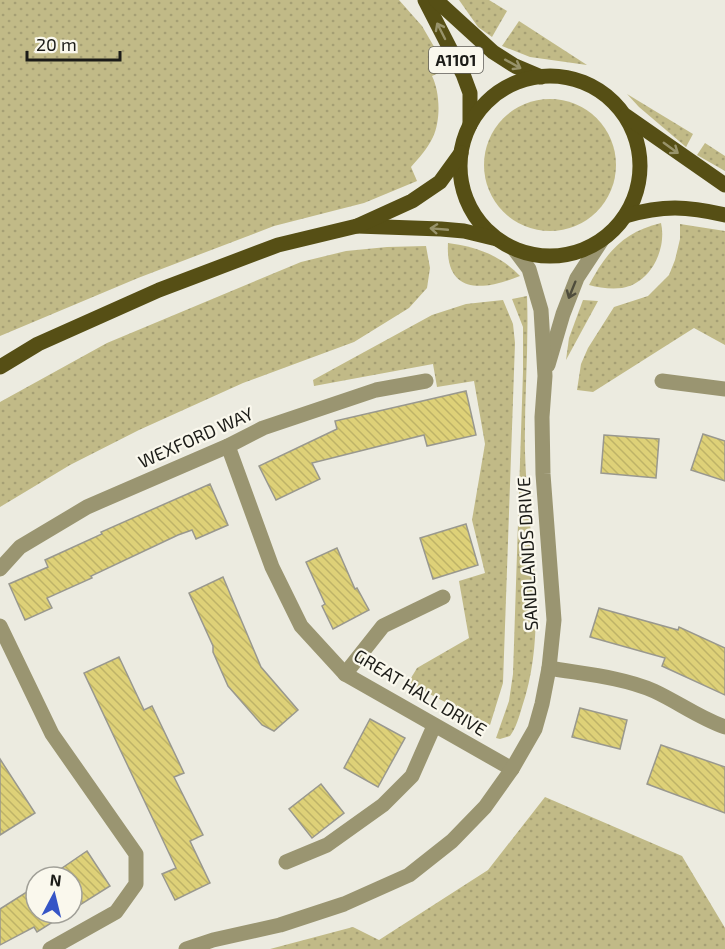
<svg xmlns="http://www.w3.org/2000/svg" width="725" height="949" font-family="'Exo 2',sans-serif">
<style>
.green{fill:url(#green-dots)}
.building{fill:url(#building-back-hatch);stroke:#99988e;stroke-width:1.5}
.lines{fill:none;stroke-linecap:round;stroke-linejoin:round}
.minor{stroke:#9a9571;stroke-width:15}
.major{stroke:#564f15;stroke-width:15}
.oneway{stroke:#98936b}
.oneway2{stroke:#4e4c3c}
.labels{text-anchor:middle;stroke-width:4.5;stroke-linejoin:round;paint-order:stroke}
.shield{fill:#faf8ed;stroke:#5f5e58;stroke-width:1.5}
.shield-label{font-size:16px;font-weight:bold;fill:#1c1c18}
.street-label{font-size:18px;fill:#1c1c18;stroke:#faf8ed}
</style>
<defs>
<pattern id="green-dots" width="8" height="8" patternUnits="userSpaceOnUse" patternTransform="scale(1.5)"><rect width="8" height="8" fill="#c1ba87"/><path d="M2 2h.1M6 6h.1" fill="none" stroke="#a59f74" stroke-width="1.8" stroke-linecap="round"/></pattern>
<pattern id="building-back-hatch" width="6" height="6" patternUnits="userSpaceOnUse" patternTransform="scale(1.5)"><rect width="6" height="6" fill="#ded178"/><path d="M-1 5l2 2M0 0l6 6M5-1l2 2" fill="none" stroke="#beb367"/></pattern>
</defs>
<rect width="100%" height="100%" fill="#ecebe0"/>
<g class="green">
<path d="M 0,0 L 399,0 L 422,26 L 447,69 L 432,76 C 440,92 441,120 433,137 C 428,148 419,158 411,167 L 417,181 L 364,203 L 274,226 L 138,278 L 0,336 Z"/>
<polygon points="459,0 489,0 507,11 492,37 478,27"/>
<polygon points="519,21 587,65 530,57 502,46"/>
<polygon points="627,94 693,134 686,147 639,107"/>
<circle cx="550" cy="165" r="66"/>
<polygon points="705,143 725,156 725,171 697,155"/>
<path d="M 661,223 C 667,249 651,283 622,288 C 611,289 599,288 589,285 C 606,253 623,232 661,223 Z"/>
<polygon points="680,224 725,231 725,345 694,328 593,392 577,390 581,364 588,348 614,307 648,296 669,275 675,260 680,239"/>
<path d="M 448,243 C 477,247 500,255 520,276 C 483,291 445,295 448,243 Z"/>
<polygon points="426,246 430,268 427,288 409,308 354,342 243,383 139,430 70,465 0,507 0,402 107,343 301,262 346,251 387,247"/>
<path d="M 527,296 C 529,348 524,400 525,452 C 527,536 550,624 522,707 C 519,717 516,728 510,736 L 500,739 L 496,738 L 509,701 L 513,674 L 523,372 L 523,327 L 512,299 Z"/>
<polygon points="503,300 513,324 515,343 503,683 490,725 408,683 417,668 469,638 459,581 485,573 472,520 485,444 474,381 437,387 433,364 314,386 313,380 432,315 466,304"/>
<polygon points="583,300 598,301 566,360 569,338"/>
<polygon points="545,797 682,856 725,928 725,949 270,949 353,927 379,940 488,870"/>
</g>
<g class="building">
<polygon points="466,391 476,435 427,446 424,435 312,463 320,479 276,500 259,466 337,429 335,421"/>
<polygon points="703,434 725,441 725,481 691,470"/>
<polygon points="604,435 659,439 656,478 601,473"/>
<polygon points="210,484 228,525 196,539 192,530 178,535 91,576 92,578 47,598 52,608 25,620 9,584 48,567 45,560 102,534 101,532"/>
<polygon points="466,524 478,565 433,579 420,538"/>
<polygon points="337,548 355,589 357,588 369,610 333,629 322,606 325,604 306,562"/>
<polygon points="223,577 261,667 298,710 274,731 262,725 228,686 213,652 213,646 189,593"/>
<polygon points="599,608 678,630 679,627 725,648 725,695 662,666 665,658 590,637"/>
<polygon points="119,657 144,710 152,706 184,773 174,777 203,835 190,841 210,883 175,900 162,874 176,868 84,673"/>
<polygon points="580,708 627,720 620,749 572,737"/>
<polygon points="370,719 405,738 378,787 344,768"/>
<polygon points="661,745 725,767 725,813 647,784"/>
<polygon points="0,759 35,813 0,835"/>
<polygon points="321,784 344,813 312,838 289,809"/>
<polygon points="87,851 110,886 72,910 72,877 49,877"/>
<polygon points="36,886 36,913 67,913 37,932 34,927 0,945 0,909"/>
</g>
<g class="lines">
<g class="minor">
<polyline points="548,365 563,314 577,278 602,240"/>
<polyline points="662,381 725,389"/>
<polyline points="228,446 272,567 301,626 345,674 512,769"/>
<polyline points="0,569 20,547 87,507 228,446 263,428 376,390 426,381"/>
<polyline points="0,626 52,734 136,854 136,884 116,912 50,949"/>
<path d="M 549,668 C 583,674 622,677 654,691 C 678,702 699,718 725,727"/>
<polyline points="345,674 383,626 443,597"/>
<polyline points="286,862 327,845 383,805 412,776 434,726"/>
<polyline points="186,949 213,940 280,925 344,904 409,875 452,841 485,807 512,769 535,729 542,704 549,668 554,620 543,474 542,417 545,376 541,310 529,269 514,249"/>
</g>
<g class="major">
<polyline points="425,0 463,74 470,93 470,125"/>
<polyline points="436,0 493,52 515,66 541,77"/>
<circle cx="550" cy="166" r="90"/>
<polyline points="626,116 725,185"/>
<path d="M 625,216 C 663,205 687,206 725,215"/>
<polyline points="357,226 441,229 464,231 497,239"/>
<polyline points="0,367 38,344 159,290 278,245 357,226 412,201 440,182 461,153"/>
</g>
</g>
<defs><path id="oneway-shaft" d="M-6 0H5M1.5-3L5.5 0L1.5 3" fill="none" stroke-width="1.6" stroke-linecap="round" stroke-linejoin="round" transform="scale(1.5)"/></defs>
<g class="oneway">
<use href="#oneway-shaft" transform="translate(441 31) rotate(-117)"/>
<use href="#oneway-shaft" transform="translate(513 64) rotate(29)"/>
<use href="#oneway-shaft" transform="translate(671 148) rotate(36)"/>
<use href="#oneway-shaft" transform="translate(439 229) rotate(-175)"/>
</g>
<use class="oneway2" href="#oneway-shaft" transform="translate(572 290) rotate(112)"/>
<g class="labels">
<rect class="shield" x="429" y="47" width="54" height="26" rx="4.5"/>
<g class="shield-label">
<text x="456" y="66">A1101</text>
</g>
<g class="street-label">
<text transform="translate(196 438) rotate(-24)" y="6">WEXFORD WAY</text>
<text transform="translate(528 554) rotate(-93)" y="6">SANDLANDS DRIVE</text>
<text transform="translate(420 693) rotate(31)" y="6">GREAT HALL DRIVE</text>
</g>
</g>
<g transform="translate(54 895) rotate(7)"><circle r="28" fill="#faf8ed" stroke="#a1a098" stroke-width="1.5"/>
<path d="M0-4.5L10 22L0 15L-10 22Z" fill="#3655c6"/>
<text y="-9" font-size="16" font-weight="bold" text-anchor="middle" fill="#1c1c18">N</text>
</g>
<path d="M27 51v9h93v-9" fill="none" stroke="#1c1c18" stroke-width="3"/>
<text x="36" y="51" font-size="18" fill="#1c1c18" stroke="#faf8ed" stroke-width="4.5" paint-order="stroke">20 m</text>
</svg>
